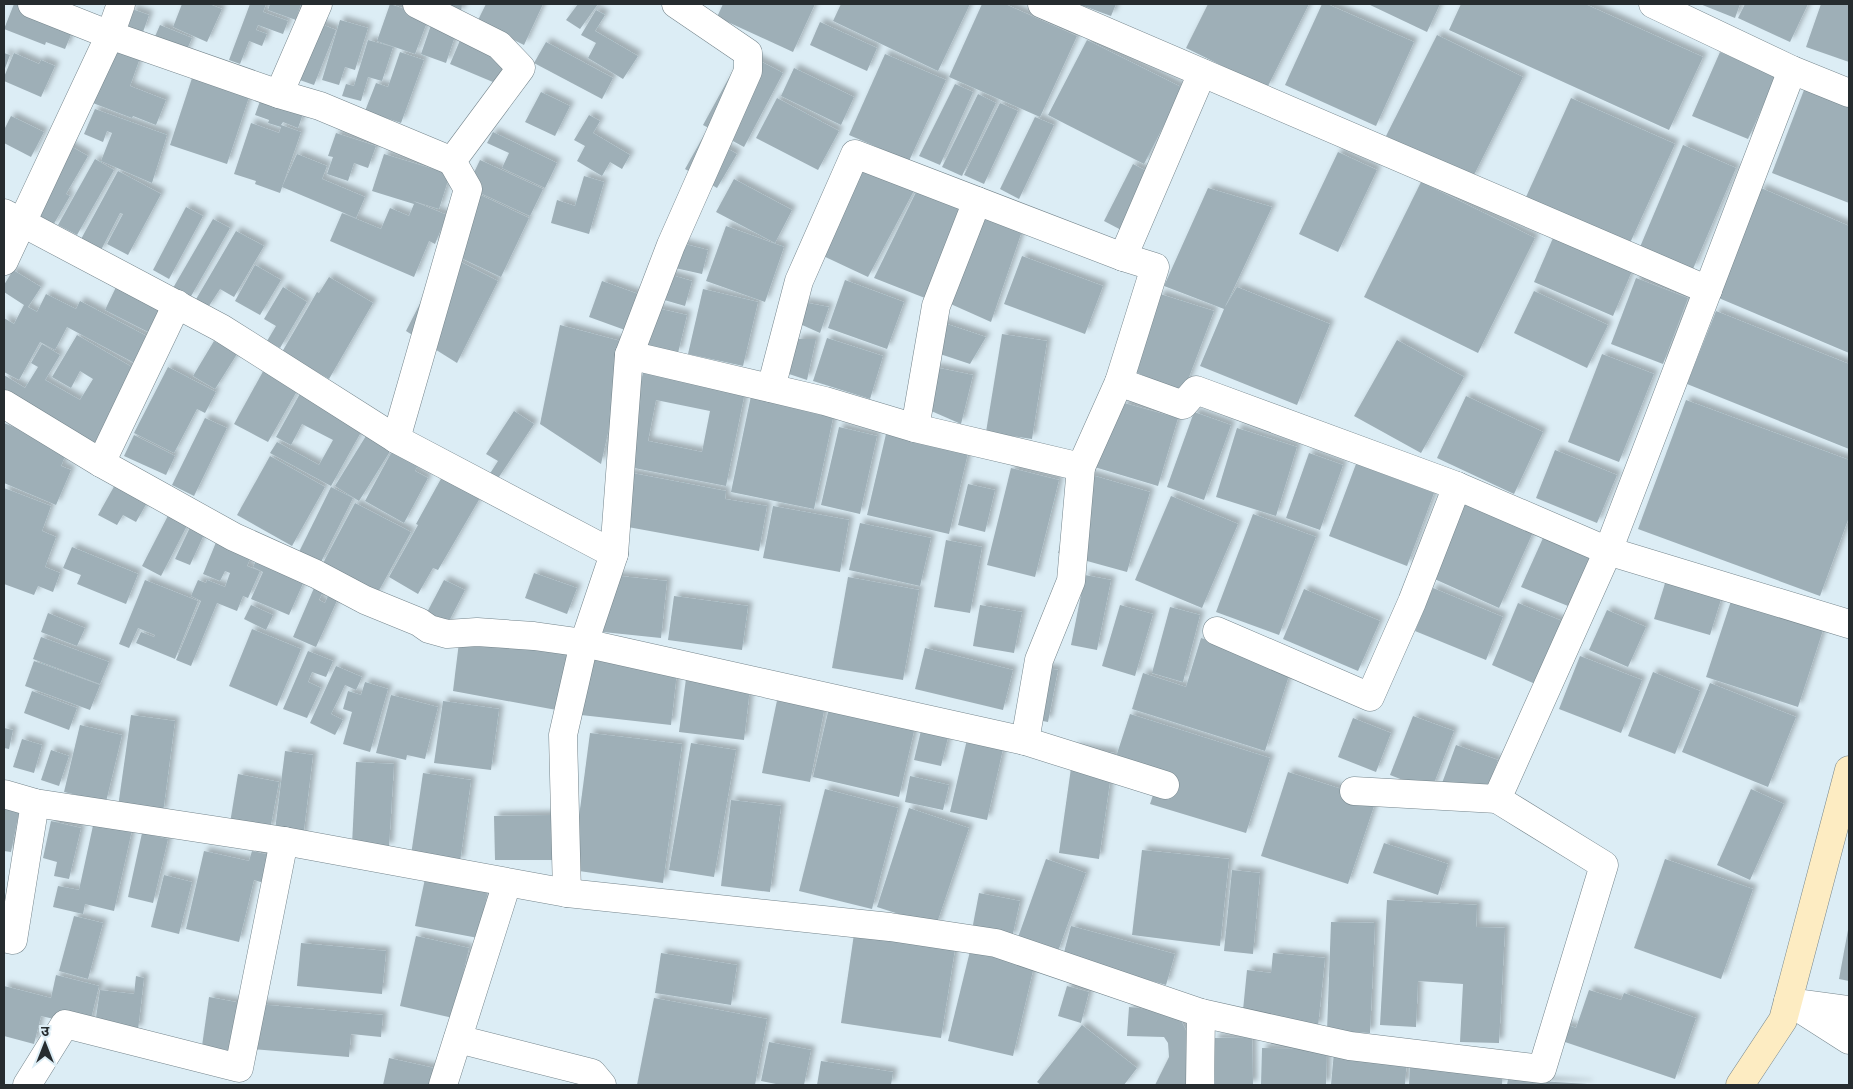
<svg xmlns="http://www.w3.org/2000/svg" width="1853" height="1089" font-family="'Space Grotesk','Noto Sans Devanagari',sans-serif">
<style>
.building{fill:#9eafb7;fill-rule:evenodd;filter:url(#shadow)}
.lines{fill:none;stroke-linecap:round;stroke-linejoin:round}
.street-casing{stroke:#75858c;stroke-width:29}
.secondary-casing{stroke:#75858c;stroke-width:29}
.street{stroke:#fff;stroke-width:28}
.secondary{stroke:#fdecc2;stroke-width:28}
</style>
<defs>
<filter id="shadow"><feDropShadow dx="4.5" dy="-4.5" stdDeviation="2.5" flood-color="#0004"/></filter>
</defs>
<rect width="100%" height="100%" fill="#dcedf5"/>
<g class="building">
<polygon points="14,4 27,4 76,23 65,49 46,42 45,45 4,29"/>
<polygon points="182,4 209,4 222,9 207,42 173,27"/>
<polygon points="250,4 266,4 263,12 288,21 283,34 258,25 256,30 267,34 262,46 249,41 240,64 229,60"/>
<polygon points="270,4 301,4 296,20 268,10"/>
<polygon points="390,4 429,17 415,54 377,41"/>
<polygon points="448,4 462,4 461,13 447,10"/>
<polygon points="486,4 543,4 524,45 477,22"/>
<polygon points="578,4 598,4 580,29 566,20"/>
<polygon points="723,4 815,4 793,52 717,17"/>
<polygon points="841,4 970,4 938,71 833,21"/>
<polygon points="982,4 1005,4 1077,36 1040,117 949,77"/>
<polygon points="1078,4 1116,4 1111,16"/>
<polygon points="1208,4 1309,4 1267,88 1186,48"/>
<polygon points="1322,4 1327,4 1414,42 1376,126 1285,85"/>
<polygon points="1368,4 1440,4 1427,32"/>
<polygon points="1461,4 1585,4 1703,57 1669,130 1449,30"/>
<polygon points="1700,4 1740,4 1735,18"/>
<polygon points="1745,4 1808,4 1790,42 1738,18"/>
<polygon points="1821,4 1849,4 1849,62 1806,47"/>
<polygon points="132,9 149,15 143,32 127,27"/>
<polygon points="596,10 605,15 595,31 638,56 623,79 588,58 596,43 581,35"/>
<polygon points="340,20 368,28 355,70 345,67 339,85 322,80"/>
<polygon points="316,22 336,30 314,85 294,78"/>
<polygon points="820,22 877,48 867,71 810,45"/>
<polygon points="160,25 192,38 185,54 153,41"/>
<polygon points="431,25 456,33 446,63 421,54"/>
<polygon points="1437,35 1523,77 1472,179 1386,136"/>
<polygon points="461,38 512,59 500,85 450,64"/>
<polygon points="368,40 393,47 382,81 368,77 361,101 342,96 346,84 354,86"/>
<polygon points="1087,40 1183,88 1144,164 1048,115"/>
<polygon points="109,42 141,55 130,86 166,100 156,125 133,116 132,118 85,100"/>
<polygon points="546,42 613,78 602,99 534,63"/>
<polygon points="400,52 424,60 401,123 365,111 376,83 388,87"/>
<polygon points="743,52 783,73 744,147 703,125"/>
<polygon points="1720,52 1776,77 1748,139 1692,116"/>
<polygon points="4,53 10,55 4,71"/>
<polygon points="14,53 39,64 41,60 55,66 41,97 4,81 4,77"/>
<polygon points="885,54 946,80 909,161 849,135"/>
<polygon points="794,68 854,97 841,125 781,96"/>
<polygon points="193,75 250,94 227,164 170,145"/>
<polygon points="955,84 973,92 940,165 919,156"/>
<polygon points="1804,90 1849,107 1849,203 1772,173"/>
<polygon points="541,92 570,106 555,136 525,122"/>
<polygon points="263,93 305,108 298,128 283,122 281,125 301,132 280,193 255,184 256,181 234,174 251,123 279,133 281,127 268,123 269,120 255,115"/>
<polygon points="978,94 996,103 962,176 942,167"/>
<polygon points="777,98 839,131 818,170 756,138"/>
<polygon points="1571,98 1675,144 1630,243 1526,197"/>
<polygon points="1000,103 1018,111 984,184 964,175"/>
<polygon points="95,109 167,135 152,183 101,161 112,133 107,131 103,142 84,134"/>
<polygon points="589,115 600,121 593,133 630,155 622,169 610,162 602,176 577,161 585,146 574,140"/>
<polygon points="11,116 44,132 31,157 4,143 4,130"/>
<polygon points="1035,117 1054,125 1019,199 1000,189"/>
<polygon points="493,132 557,163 545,188 502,168 509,153 487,143"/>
<polygon points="336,133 376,146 368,168 354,163 348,181 327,174 333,157 328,156"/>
<polygon points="704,135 737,154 717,188 685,169"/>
<polygon points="65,143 88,156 66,194 70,196 52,227 33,216"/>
<polygon points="1683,145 1736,168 1693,269 1640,247"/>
<polygon points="1338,152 1377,170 1338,252 1299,234"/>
<polygon points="297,154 327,166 322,179 365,197 356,218 282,187"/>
<polygon points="384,154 450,174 439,209 413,201 447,215 435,244 429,241 414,277 330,241 342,213 381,229 390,208 409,216 414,204 372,191"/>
<polygon points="95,159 114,170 77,235 58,225"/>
<polygon points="480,160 543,189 530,216 467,187"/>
<polygon points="865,161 917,185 868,277 819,254"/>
<polygon points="1133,164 1154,175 1125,232 1104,221"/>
<polygon points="118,171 161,194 128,255 107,244 123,214 120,213 100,252 80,241"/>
<polygon points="584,176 604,182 589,234 551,223 557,200 575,206"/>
<polygon points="734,179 792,210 775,243 716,212"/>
<polygon points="1421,182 1535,238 1478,353 1364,297"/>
<polygon points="920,184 970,205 930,300 874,278"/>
<polygon points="1208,188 1272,207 1225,307 1237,287 1330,324 1297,405 1200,366 1224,309 1164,286"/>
<polygon points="1761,188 1849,226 1849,353 1714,296"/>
<polygon points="470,190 529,218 501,277 442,249"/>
<polygon points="186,207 203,216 169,279 153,270"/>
<polygon points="980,215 1022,231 991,322 944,301"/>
<polygon points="213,219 230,228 190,298 173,288"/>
<polygon points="726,226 784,247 765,302 706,281"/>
<polygon points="236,231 264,246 234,297 220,289 207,309 195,301"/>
<polygon points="1553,238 1632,271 1613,316 1534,282"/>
<polygon points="673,241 708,250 702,274 666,266"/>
<polygon points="445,254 498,281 457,363 406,331"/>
<polygon points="1022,256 1103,286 1085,334 1004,304"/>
<polygon points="255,265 281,280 260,315 235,301"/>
<polygon points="647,268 692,281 685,306 640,293"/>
<polygon points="13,270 41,287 28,307 37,312 46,294 76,309 80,301 156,341 142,367 67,327 55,350 40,342 19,380 4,372 4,318 14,324 24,305 4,292 4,285"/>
<polygon points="329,277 373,303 329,379 282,352 317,292 319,293"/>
<polygon points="1636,278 1688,298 1663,364 1611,344"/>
<polygon points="845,280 904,302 887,349 828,328"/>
<polygon points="602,281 638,294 625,330 589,317"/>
<polygon points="117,285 173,313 160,338 105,310"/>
<polygon points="283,287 307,302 280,348 267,341 276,326 264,319"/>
<polygon points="703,289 758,302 743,366 688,354"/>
<polygon points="1534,291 1608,325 1587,368 1514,333"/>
<polygon points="1160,294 1214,311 1183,393 1131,370"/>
<polygon points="803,302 829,307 820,333 800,324"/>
<polygon points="639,304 687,315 678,353 630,342"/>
<polygon points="1716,311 1849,364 1849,449 1687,384"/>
<polygon points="938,321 986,337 970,364 931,351"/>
<polygon points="560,325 628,343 601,464 540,424"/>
<polygon points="1002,334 1047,341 1032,439 986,432"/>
<polygon points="77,335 142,373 98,446 4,390 4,375 25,388 38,367 31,363 42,344 60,355 45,380 80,400 93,379 80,371 71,388 52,377"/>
<polygon points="827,338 883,356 870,399 813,381"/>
<polygon points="798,339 816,339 807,380 786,373"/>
<polygon points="1397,340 1464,377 1421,453 1354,416"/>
<polygon points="214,341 237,354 215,389 193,376"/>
<polygon points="1602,354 1654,374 1619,462 1568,442"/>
<polygon points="266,366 301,384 268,442 234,424"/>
<polygon points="168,367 216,392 205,413 197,409 174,453 134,433"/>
<path d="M 644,367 L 746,387 L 726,486 L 624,466 ZM 656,400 L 710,411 L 702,452 L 648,441 Z"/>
<polygon points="934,367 973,375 961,424 929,410"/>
<polygon points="302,390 365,425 331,486 270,453 277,442 319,465 333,440 302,424 291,445 276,437"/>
<polygon points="751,396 834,413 814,509 731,492"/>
<polygon points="1466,396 1543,432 1514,494 1437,458"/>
<polygon points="1686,400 1849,460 1849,517 1820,596 1638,529"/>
<polygon points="1124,403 1178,418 1158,486 1091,466"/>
<polygon points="514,411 534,424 497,480 489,475 498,461 486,454"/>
<polygon points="1194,412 1231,425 1204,500 1167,487"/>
<polygon points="205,418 227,428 194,496 172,485"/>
<polygon points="4,423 68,449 61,466 71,470 56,505 4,483"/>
<polygon points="839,427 877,436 860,514 821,505"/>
<polygon points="1237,428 1297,447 1276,516 1216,497"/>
<polygon points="369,431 394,445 359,501 335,486"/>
<polygon points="886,434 968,453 949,534 867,515"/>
<polygon points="134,435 175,456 166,475 124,456"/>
<polygon points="396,444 422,458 415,471 428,478 404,523 365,501"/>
<polygon points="1555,450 1617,475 1597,523 1536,498"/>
<polygon points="1309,453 1343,465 1320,530 1286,518"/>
<polygon points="270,456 325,487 292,546 237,515"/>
<polygon points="1356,464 1434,493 1407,566 1329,536"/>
<polygon points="1011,468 1059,480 1035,577 987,565"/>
<polygon points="627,472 726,491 725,499 767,506 759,551 617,525"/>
<polygon points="1081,472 1150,492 1127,572 1058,553"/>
<polygon points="442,477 480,498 438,570 433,568 418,594 389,577 418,525 416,524"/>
<polygon points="116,483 148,501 136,522 123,515 117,525 98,515"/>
<polygon points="968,484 995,490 985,532 958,525"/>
<polygon points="331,487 353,498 320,564 298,554"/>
<polygon points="4,488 51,506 42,531 56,537 45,567 60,573 53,592 38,586 34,595 4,584"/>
<polygon points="1171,496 1238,524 1202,608 1135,580"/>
<polygon points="1465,500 1534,530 1499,608 1430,577"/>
<polygon points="355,503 411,532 376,596 321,567"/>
<polygon points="173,506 192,516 161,576 142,566"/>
<polygon points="773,506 849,520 840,572 763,558"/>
<polygon points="1253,514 1316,537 1279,635 1216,612"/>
<polygon points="193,521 207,528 190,565 175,559"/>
<polygon points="860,523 931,538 920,586 849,570"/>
<polygon points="219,535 254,549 247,566 260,571 248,598 243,596 237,611 217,603 191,666 176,660 201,601 191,596 198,580 206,583 207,580 225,587 230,573 225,571 220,581 203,574"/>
<polygon points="1543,538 1593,560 1573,608 1521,587"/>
<polygon points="946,540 982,547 970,613 934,607"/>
<polygon points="72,547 138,574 126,604 77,584 81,575 63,568"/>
<polygon points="261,550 308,572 289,615 251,599 263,572 253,567"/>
<polygon points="534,573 577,588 567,614 525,598"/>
<polygon points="610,575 667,581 661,638 603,632"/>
<polygon points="1085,575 1111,580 1097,650 1071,645"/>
<polygon points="848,577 919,590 903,680 832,668"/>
<polygon points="145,580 198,601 175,659 136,643 141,632 154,637 155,635 138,628 129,648 119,644"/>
<polygon points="444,580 465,590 444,631 423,620"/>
<polygon points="1666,580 1722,596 1710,635 1654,619"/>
<polygon points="317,581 326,585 319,600 325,603 331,589 340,594 316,647 293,637"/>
<polygon points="1433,588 1503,617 1486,660 1415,631"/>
<polygon points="1304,589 1380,621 1358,671 1283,639"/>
<polygon points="674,596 748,606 742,650 668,640"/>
<polygon points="1732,598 1824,627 1798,707 1706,677"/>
<polygon points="1518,603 1567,623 1540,686 1492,665"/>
<polygon points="251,605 273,615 266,630 244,619"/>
<polygon points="980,605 1022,612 1014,653 973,646"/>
<polygon points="1120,605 1153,614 1135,676 1102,666"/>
<polygon points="1170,607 1200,615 1183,682 1152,673"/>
<polygon points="1607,610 1646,627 1628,667 1589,650"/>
<polygon points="48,613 85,628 77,646 41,632"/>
<polygon points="252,629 301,649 277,706 229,686"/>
<polygon points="460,634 570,648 562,711 453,691"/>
<polygon points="41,637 109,662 100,684 33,659"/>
<polygon points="1201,638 1292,666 1265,751 1132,709 1143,673 1186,687"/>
<polygon points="925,648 1013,670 1003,710 915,689"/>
<polygon points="308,651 333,661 326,677 312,672 308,682 321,688 307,718 283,709"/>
<polygon points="588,652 678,663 671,725 581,715"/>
<polygon points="1580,656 1642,680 1621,733 1559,709"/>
<polygon points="34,661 100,685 90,710 25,686"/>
<polygon points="1030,665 1058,670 1048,722 1021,717"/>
<polygon points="336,666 362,677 356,690 345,685 331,714 343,720 335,735 310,723"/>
<polygon points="687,671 751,679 744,740 679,732"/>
<polygon points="1653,672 1700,691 1675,754 1628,736"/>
<polygon points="365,682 388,689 370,752 343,744 352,712 343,709 348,691 361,695"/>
<polygon points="1710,683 1796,717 1768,787 1682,752"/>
<polygon points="780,686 827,696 810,782 762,773"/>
<polygon points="32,691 77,708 69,730 24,713"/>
<polygon points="391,695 438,707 425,759 407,755 406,760 376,753"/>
<polygon points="831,699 917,718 899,797 813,777"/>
<polygon points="443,701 499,709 491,770 434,763"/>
<polygon points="1130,714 1270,758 1246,833 1150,804 1158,780 1113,766"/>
<polygon points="131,715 175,721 163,813 118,807"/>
<polygon points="1413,716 1454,731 1431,791 1390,775"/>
<polygon points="924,718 951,725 941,766 914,760"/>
<polygon points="1353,718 1391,733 1376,772 1338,757"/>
<polygon points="80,725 122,735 106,802 64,792"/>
<polygon points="4,728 13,730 9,749 4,748"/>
<polygon points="969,731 1005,740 987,820 950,812"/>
<polygon points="590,733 682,744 663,883 572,870"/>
<polygon points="22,739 42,745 34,773 13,767"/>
<polygon points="691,743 736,750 714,877 669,870"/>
<polygon points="1456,745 1498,760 1480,809 1438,794"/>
<polygon points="1074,747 1114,753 1099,859 1059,853"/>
<polygon points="51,750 69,756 59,786 41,780"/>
<polygon points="285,751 313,755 303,838 275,830"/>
<polygon points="356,762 394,764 389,847 352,845"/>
<polygon points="1288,772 1376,800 1348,884 1261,856"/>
<polygon points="423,773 471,780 460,862 411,855"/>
<polygon points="238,774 279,782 270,830 230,823"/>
<polygon points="910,776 949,785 943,810 905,802"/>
<polygon points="825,789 898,808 872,909 799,891"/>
<polygon points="1751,789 1784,804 1750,880 1717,865"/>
<polygon points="731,800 781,806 770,892 721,886"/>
<polygon points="4,804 20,807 11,852 4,851"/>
<polygon points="909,808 969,828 936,926 877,907"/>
<polygon points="554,815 554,860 495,860 494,816"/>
<polygon points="51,821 81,828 69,879 54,876 57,862 43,858"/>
<polygon points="94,821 132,830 114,911 85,904 83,914 53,907 58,886 79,890"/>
<polygon points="142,833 168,839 153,903 128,897"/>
<polygon points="1384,843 1448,864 1438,895 1373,873"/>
<polygon points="1142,850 1229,859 1220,946 1132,935"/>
<polygon points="204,851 249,861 252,851 270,855 264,883 254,880 239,942 186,929"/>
<polygon points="1046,859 1086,873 1057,954 1017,940"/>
<polygon points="1665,859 1753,889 1721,979 1634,948"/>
<polygon points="1232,870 1260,873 1253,954 1224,951"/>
<polygon points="426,874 489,886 478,938 415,926"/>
<polygon points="164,875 192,882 179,934 151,927"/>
<polygon points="979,893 1020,901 1012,938 972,930"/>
<polygon points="1387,900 1477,905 1476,927 1505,928 1499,1043 1460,1042 1463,984 1418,981 1416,1027 1380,1025"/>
<polygon points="74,916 103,923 88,979 59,971"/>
<polygon points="1331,922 1375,923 1370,1033 1327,1031"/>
<polygon points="1071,926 1175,954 1166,985 1063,956"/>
<polygon points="1848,930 1849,930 1849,981 1839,979"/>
<polygon points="854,934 955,949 941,1038 841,1023"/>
<polygon points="416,936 469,948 453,1018 400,1006"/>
<polygon points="301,943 386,951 382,994 297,986"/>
<polygon points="971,947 1035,962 1013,1056 948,1041"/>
<polygon points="661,953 737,965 731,1005 655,993"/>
<polygon points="1273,953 1325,958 1318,1027 1242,1020 1247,970 1271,973"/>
<polygon points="56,975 99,986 89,1027 41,1016 34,1044 4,1036 4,986 51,998"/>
<polygon points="136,976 144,978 138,1030 95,1024 100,990 134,994"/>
<polygon points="1067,986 1089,992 1081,1023 1058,1016"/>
<polygon points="1589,990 1621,1000 1624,993 1696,1018 1675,1079 1559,1040 1565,1024 1576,1028"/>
<polygon points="209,997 241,1003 233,1051 202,1046"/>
<polygon points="654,998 767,1019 755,1085 637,1085"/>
<polygon points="256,1004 383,1015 381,1037 351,1034 349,1057 252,1049"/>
<polygon points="1129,1007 1177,1012 1193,1045 1191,1075 1186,1085 1155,1085 1169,1057 1168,1043 1164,1037 1127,1036"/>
<polygon points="1082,1025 1137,1068 1124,1085 1041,1085 1037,1082"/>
<polygon points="1252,1037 1253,1085 1215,1085 1214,1038"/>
<polygon points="769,1042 811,1050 804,1085 781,1085 761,1081"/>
<polygon points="1262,1048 1327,1049 1326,1085 1261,1085"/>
<polygon points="1334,1052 1407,1058 1405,1085 1331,1085"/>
<polygon points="389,1058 443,1070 440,1085 383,1085"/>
<polygon points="821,1061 893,1072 891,1085 817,1085"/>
<polygon points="1410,1064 1503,1071 1502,1085 1409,1085"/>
<polygon points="1508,1079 1588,1084 1588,1085 1507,1085"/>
</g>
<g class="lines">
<g class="street-casing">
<g id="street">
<polyline points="32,4 110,35 279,94 320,106 452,161"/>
<polyline points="1042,4 1708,290"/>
<polyline points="1653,4 1792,70 1849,93"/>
<polyline points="279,94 318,4"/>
<polyline points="4,213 221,328 396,439 614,554"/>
<polyline points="4,261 110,35 121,4"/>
<polyline points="629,355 671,245 748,71 748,53 676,4"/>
<polyline points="1119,382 1155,267 1123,257"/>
<polyline points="771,388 799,281 855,154 1123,257 1202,73"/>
<polyline points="4,404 101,463 234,537 316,574 365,600 419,622 429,629 447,634 477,632 534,636 584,643 1025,741 1165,785"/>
<polyline points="915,428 936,306 977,201"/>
<polyline points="396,439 468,189 452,161 521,68 499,45 417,4"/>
<polyline points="101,463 177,304"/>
<polyline points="1217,631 1370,697 1412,602 1457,486"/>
<polyline points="1025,741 1039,660 1071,581 1081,467"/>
<polyline points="1354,791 1497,799"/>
<polyline points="4,794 35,803 284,841 567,893 890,927 996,943 1201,1013 1350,1046 1542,1069 1604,865 1497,799 1608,551 1792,70"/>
<polyline points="567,893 563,735 584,643 614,554 629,355 825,401 915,428 1081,467 1119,382 1183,405 1196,390 1457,486 1608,551 1849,624"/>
<polyline points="4,938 13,940 35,803"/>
<polyline points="1788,1001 1849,1040"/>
<polyline points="1797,1003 1849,1010"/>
<polyline points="458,1039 592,1073 602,1085"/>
<polyline points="27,1085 65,1024 239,1068 284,841"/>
<polyline points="443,1085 507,883"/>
<polyline points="1200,1085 1201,1013"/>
</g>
</g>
<g class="secondary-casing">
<polyline id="secondary" points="1740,1085 1783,1020 1849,770"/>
</g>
<use href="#street" class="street"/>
<use href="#secondary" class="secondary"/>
</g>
<rect width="1853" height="1089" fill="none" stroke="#262c2f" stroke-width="10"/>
<g transform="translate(45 1044)" stroke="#dcedf5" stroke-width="4" paint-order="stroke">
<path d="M0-4L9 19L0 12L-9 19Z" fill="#262c2f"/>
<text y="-8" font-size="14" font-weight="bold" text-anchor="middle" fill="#262c2f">उ</text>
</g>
</svg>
